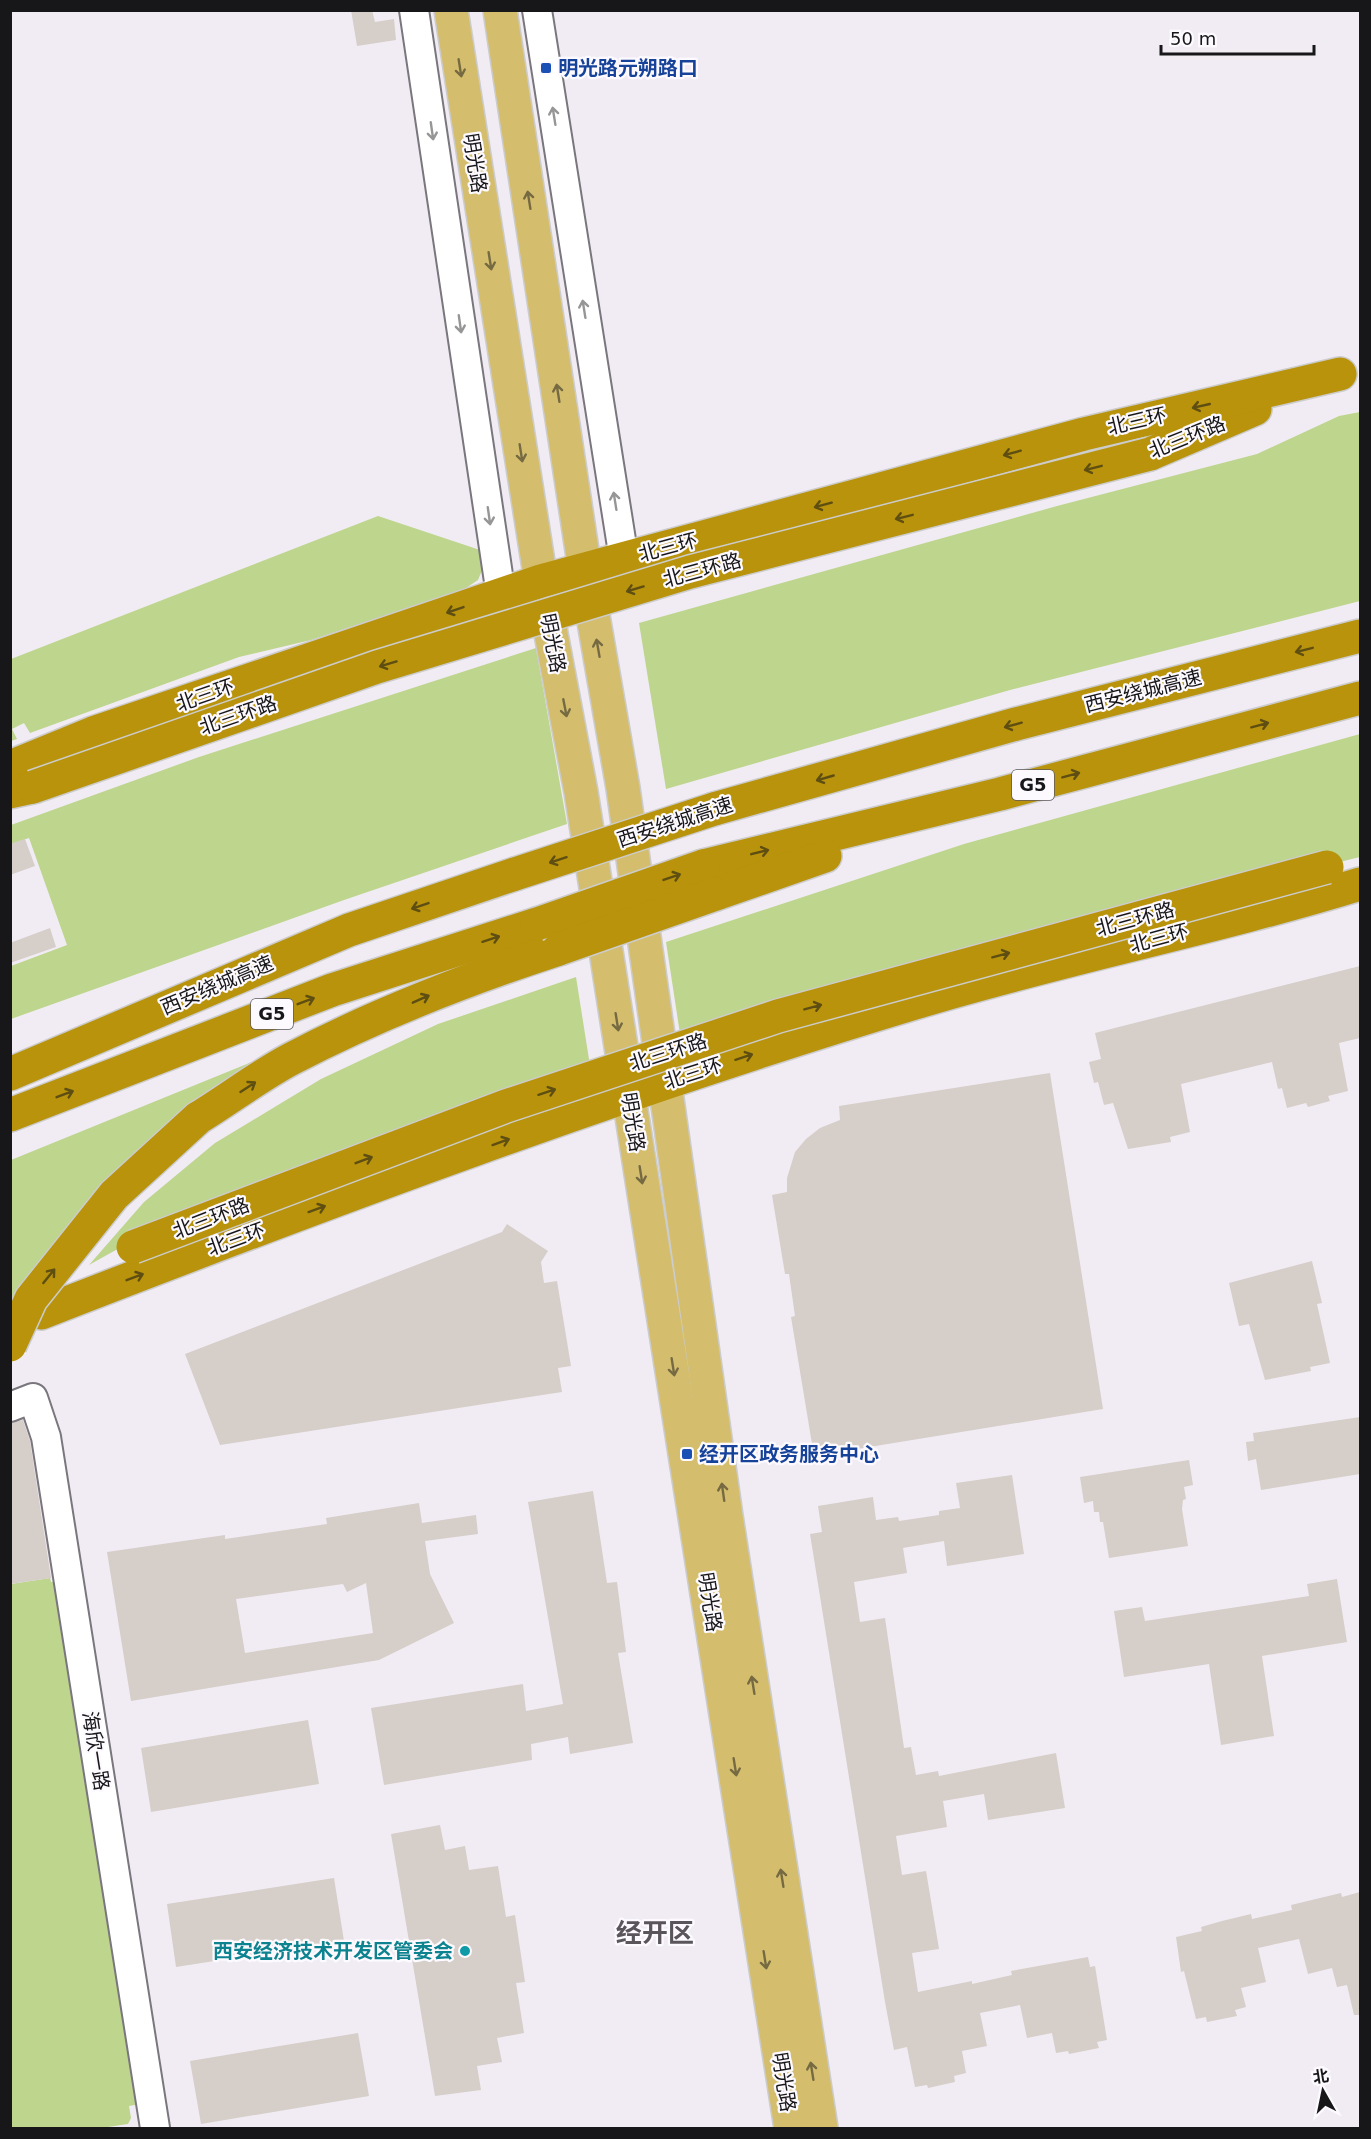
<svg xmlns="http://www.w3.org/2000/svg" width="1371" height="2139" font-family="'DejaVu Sans','Noto Sans SC',sans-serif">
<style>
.green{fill:#bdd58d}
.building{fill:#d6cec8;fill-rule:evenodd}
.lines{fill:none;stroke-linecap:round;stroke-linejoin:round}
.minor-casing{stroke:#7a767d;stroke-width:32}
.major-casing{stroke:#ccc;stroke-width:36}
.highway-casing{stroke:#ccc;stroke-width:36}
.minor{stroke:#fff;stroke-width:28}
.major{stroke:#d4be6d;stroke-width:33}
.highway{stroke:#b8930b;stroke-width:33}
.highway-bridge-casing{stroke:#ccc;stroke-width:36;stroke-linecap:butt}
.highway-bridge{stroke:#b8930b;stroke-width:33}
.oneway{stroke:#766a42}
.oneway2{stroke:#979697}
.oneway3{stroke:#5f4e12}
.transit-dot{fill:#1a4fb4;stroke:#fdfaff;stroke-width:2}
.culture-dot{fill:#0f9aa8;stroke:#fdfaff;stroke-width:2}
.labels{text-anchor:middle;stroke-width:4.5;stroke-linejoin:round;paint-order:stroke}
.shield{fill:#fdfaff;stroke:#5c5a5d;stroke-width:1.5}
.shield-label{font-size:18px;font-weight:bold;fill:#171618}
.transit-label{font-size:20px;font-weight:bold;fill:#164399;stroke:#fdfaff;text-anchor:start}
.street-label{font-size:20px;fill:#171618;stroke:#fdfaff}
.culture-label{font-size:20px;font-weight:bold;fill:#0d838f;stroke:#fdfaff;text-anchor:end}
.district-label{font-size:26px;font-weight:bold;fill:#59555b;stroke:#fdfaff}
</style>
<rect width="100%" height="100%" fill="#f1ecf4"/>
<g class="green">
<polygon points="1360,412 1360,601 1010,690 666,789 639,623 1057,506 1257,454 1339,416"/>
<polygon points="378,516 489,553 478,580 463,590 311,640 239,657 30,733 24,723 12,729 17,739 11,741 11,659"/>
<polygon points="536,648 567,824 344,900 11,1019 11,966 67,945 29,838 11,844 11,825 199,757"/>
<polygon points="1360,734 1360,857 1177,902 682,1047 666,942 964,844"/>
<polygon points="576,977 591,1072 132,1241 89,1265 144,1202 215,1143 321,1079 438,1024"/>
<polygon points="296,1044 124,1175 11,1319 11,1160"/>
<polygon points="50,1578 51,1582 57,1582 146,2103 129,2106 131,2118 128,2124 101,2128 11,2128 11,1584"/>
</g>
<g class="building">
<polygon points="351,10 372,10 375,22 394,19 396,40 357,46"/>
<polygon points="25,839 35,866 10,875 10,844"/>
<polygon points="50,928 56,947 10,963 10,943"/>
<polygon points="1360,966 1360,1038 1339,1043 1348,1091 1328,1096 1330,1101 1308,1107 1306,1103 1287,1108 1282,1088 1278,1089 1272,1062 1181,1084 1190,1132 1170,1137 1171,1142 1128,1149 1113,1103 1104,1105 1098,1082 1094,1083 1089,1062 1101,1059 1095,1033"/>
<polygon points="1050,1073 1103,1409 814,1456 791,1317 795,1316 789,1274 785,1274 772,1195 787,1192 787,1178 795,1152 806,1139 820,1128 840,1120 839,1106"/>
<polygon points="507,1224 548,1251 541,1262 544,1283 557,1281 571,1366 558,1368 562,1392 220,1445 185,1354 502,1232"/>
<polygon points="1312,1261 1322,1303 1317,1304 1330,1363 1310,1367 1311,1371 1265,1380 1249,1324 1239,1326 1229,1283"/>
<polygon points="1360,1417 1360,1474 1261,1490 1256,1459 1248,1461 1246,1442 1254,1441 1253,1433"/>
<polygon points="23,1420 30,1441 51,1578 10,1584 10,1423"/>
<polygon points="1189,1460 1193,1485 1184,1487 1186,1499 1183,1500 1182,1509 1188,1546 1109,1558 1103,1522 1100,1522 1099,1512 1094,1512 1093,1501 1084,1503 1080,1477"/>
<polygon points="1012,1475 1024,1554 947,1566 944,1541 903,1548 907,1573 854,1582 860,1622 885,1618 904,1748 911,1747 916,1775 938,1771 939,1776 1056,1753 1065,1808 988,1820 984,1794 943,1801 947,1827 896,1836 902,1875 926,1871 939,1949 912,1953 918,1992 972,1981 972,1984 1012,1975 1011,1971 1088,1957 1090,1967 1095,1966 1107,2040 1097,2042 1099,2048 1069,2054 1068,2051 1056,2053 1052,2033 1027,2038 1020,2005 980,2013 987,2046 962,2051 966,2073 954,2076 955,2082 928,2088 927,2085 915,2087 907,2047 894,2050 885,2002 810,1534 822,1532 818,1506 873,1497 876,1520 898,1517 899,1521 939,1515 939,1511 960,1508 956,1483"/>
<polygon points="593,1491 607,1583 617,1582 626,1652 618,1653 633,1743 570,1754 568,1737 531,1744 532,1760 384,1785 371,1708 523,1684 526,1711 563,1704 528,1502"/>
<path d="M 419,1503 L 422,1523 L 476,1515 L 478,1534 L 425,1541 L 430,1574 L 454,1623 L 379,1660 L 131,1701 L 107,1552 L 225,1535 L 225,1539 L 327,1524 L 326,1518 ZM 366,1583 L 373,1633 L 245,1653 L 236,1599 L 343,1584 L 347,1592 Z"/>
<polygon points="1337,1579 1347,1642 1262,1656 1274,1736 1221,1745 1209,1664 1124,1677 1114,1611 1142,1607 1145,1621 1309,1596 1307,1584"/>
<polygon points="308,1720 319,1784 151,1812 141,1748"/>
<polygon points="440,1825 445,1850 465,1846 469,1870 498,1866 506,1917 515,1915 525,1982 516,1983 524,2033 497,2038 502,2062 477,2066 481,2090 435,2096 391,1834"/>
<polygon points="334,1878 344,1941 176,1967 167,1904"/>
<polygon points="1360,1892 1360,2015 1354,2015 1347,1985 1337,1987 1332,1968 1308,1974 1299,1939 1258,1948 1266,1982 1241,1988 1246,2007 1235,2010 1237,2016 1207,2022 1206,2017 1196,2019 1184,1971 1181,1972 1176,1937 1202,1931 1201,1927 1222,1921 1251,1914 1252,1919 1292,1910 1291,1905 1341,1893 1342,1897"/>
<polygon points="358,2033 369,2096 201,2124 190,2061"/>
</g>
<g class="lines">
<g class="minor-casing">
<g id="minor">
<polyline points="414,10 501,595"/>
<polyline points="537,10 624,559"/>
<polyline points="10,1407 33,1398 46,1437 155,2128"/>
</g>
</g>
<g class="major-casing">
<g id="major">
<polyline points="451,10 541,581 581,792 791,2128"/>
<polyline points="500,10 585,570 623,788 726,1516 821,2128"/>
</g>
</g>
<g class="highway-casing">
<g id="highway">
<polyline points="1150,454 1255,409"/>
<polyline points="10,767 93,733 541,581 1084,434 1340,374"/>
<polyline points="10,792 33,787"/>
<polyline points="714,809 1016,724 1360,636"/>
<polyline points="703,866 1000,794 1360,698"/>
<polyline points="716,894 825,856"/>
<polyline points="10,1074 349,930 515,874"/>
<polyline points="10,1115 332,990 537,924"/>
<path d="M 198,1118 C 229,1099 259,1076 291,1059 C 377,1014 467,979 559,949"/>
<path d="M 41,1313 C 329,1201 620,1092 915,1003 C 1062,958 1214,929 1360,884"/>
</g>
</g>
<use href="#minor" class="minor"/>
<use href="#major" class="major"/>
<use href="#highway" class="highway"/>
<g class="highway-bridge-casing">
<g id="highway-bridge">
<polyline points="33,787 377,667 690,572 1150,454"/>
<polyline points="515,874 714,809"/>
<polyline points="537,924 703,866"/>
<polyline points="559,949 716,894"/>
<polyline points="133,1247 506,1106 778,1016 1327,867"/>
<polyline points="10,1345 31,1299 114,1195 198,1118"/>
</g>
</g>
<use href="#highway-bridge" class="highway-bridge"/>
</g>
<defs><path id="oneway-shaft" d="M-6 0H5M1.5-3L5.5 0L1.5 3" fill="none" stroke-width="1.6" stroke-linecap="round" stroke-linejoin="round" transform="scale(1.5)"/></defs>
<g class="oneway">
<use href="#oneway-shaft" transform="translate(460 68) rotate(81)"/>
<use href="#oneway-shaft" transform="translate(529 200) rotate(-99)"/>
<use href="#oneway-shaft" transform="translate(490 261) rotate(81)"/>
<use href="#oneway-shaft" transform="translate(558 393) rotate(-99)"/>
<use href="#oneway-shaft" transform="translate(521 453) rotate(81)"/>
<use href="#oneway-shaft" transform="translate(598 648) rotate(-100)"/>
<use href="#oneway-shaft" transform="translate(565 708) rotate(79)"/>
<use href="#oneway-shaft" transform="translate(617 1022) rotate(81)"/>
<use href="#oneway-shaft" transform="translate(641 1175) rotate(81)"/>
<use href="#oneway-shaft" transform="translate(673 1367) rotate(81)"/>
<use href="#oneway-shaft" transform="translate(723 1492) rotate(-98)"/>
<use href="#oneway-shaft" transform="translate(753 1685) rotate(-99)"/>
<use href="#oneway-shaft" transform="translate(735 1767) rotate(81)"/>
<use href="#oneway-shaft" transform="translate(782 1878) rotate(-99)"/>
<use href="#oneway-shaft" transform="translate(765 1960) rotate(81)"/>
<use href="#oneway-shaft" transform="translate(812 2071) rotate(-99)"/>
</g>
<g class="oneway2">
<use href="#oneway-shaft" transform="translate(554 116) rotate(-99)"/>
<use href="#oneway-shaft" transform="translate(432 131) rotate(82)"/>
<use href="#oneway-shaft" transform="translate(584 309) rotate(-99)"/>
<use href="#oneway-shaft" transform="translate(460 324) rotate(82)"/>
<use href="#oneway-shaft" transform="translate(615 501) rotate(-99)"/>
<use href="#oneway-shaft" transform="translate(489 516) rotate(82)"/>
</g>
<g class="oneway3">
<use href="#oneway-shaft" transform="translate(1201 406) rotate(167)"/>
<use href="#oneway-shaft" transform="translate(1012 453) rotate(165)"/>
<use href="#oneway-shaft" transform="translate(1093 468) rotate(166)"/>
<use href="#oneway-shaft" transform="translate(823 505) rotate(165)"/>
<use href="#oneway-shaft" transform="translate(904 517) rotate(166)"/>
<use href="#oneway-shaft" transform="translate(635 589) rotate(163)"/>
<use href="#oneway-shaft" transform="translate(455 610) rotate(161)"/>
<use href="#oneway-shaft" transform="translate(1304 650) rotate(166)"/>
<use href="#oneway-shaft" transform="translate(388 664) rotate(163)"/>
<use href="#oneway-shaft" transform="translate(1013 725) rotate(165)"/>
<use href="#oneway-shaft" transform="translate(1260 725) rotate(-15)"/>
<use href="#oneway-shaft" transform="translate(1071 775) rotate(-15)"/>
<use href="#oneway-shaft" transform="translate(825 778) rotate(164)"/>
<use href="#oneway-shaft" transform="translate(760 852) rotate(-14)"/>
<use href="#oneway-shaft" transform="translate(558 860) rotate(162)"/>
<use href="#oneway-shaft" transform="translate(672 877) rotate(-19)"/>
<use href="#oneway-shaft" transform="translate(420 906) rotate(161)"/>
<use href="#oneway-shaft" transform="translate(491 939) rotate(-18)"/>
<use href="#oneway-shaft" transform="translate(1001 955) rotate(-15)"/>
<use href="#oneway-shaft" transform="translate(421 999) rotate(-24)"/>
<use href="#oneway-shaft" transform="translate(306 1001) rotate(-21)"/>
<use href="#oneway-shaft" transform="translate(813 1007) rotate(-15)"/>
<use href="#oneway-shaft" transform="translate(744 1057) rotate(-18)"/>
<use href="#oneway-shaft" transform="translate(248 1087) rotate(-33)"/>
<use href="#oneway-shaft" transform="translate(547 1092) rotate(-18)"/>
<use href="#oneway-shaft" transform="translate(65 1094) rotate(-21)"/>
<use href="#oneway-shaft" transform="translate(501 1142) rotate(-20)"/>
<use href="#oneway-shaft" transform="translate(364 1160) rotate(-21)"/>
<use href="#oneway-shaft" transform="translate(317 1209) rotate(-20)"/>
<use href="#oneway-shaft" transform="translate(49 1276) rotate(-51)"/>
<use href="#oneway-shaft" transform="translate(135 1277) rotate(-21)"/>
</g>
<g class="transit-dot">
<rect x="540" y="62" width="12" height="12" rx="3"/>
<rect x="681" y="1448" width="12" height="12" rx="3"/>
</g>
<circle class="culture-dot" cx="465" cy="1951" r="6"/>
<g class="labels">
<g class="shield">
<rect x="1012" y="770" width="42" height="30" rx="4.5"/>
<rect x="251" y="999" width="42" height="30" rx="4.5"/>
</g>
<g class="shield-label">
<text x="1033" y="791">G5</text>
<text x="272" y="1020">G5</text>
</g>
<g class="transit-label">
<text x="558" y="75">明光路元朔路口</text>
<text x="699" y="1461">经开区政务服务中心</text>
</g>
<g class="street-label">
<text transform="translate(475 163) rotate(81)" y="7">明光路</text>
<text transform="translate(1137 421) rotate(-13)" y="7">北三环</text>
<text transform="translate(1187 437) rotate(-22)" y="7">北三环路</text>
<text transform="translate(668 547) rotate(-15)" y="7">北三环</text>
<text transform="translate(702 570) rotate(-15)" y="7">北三环路</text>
<text transform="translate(553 643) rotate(79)" y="7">明光路</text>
<text transform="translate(1143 691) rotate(-14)" y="7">西安绕城高速</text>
<text transform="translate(205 695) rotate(-19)" y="7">北三环</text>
<text transform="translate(238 715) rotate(-19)" y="7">北三环路</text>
<text transform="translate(675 822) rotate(-18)" y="7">西安绕城高速</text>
<text transform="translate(1135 919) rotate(-15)" y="7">北三环路</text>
<text transform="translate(1159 938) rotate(-15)" y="7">北三环</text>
<text transform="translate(217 985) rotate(-23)" y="7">西安绕城高速</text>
<text transform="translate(668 1052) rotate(-18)" y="7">北三环路</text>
<text transform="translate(693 1073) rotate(-18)" y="7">北三环</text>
<text transform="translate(633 1122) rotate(81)" y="7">明光路</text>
<text transform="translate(211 1218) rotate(-21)" y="7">北三环路</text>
<text transform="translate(236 1239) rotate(-20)" y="7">北三环</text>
<text transform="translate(710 1602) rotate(81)" y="7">明光路</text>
<text transform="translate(96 1751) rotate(81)" y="7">海欣一路</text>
<text transform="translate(784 2082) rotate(81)" y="7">明光路</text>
</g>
<g class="culture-label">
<text x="453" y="1958">西安经济技术开发区管委会</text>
</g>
<g class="district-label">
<text x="655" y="1942">经开区</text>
</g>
</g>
<rect width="1371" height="2139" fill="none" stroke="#171618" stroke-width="24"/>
<g transform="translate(1323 2091) rotate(351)" stroke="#fdfaff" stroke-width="4.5" paint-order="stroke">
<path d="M0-4.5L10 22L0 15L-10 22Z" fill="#171618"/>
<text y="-9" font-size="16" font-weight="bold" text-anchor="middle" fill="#171618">北</text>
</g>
<path d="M1161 45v9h153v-9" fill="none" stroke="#171618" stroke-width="3"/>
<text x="1170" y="45" font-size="18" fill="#171618" stroke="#fdfaff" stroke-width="4.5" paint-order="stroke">50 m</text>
</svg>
